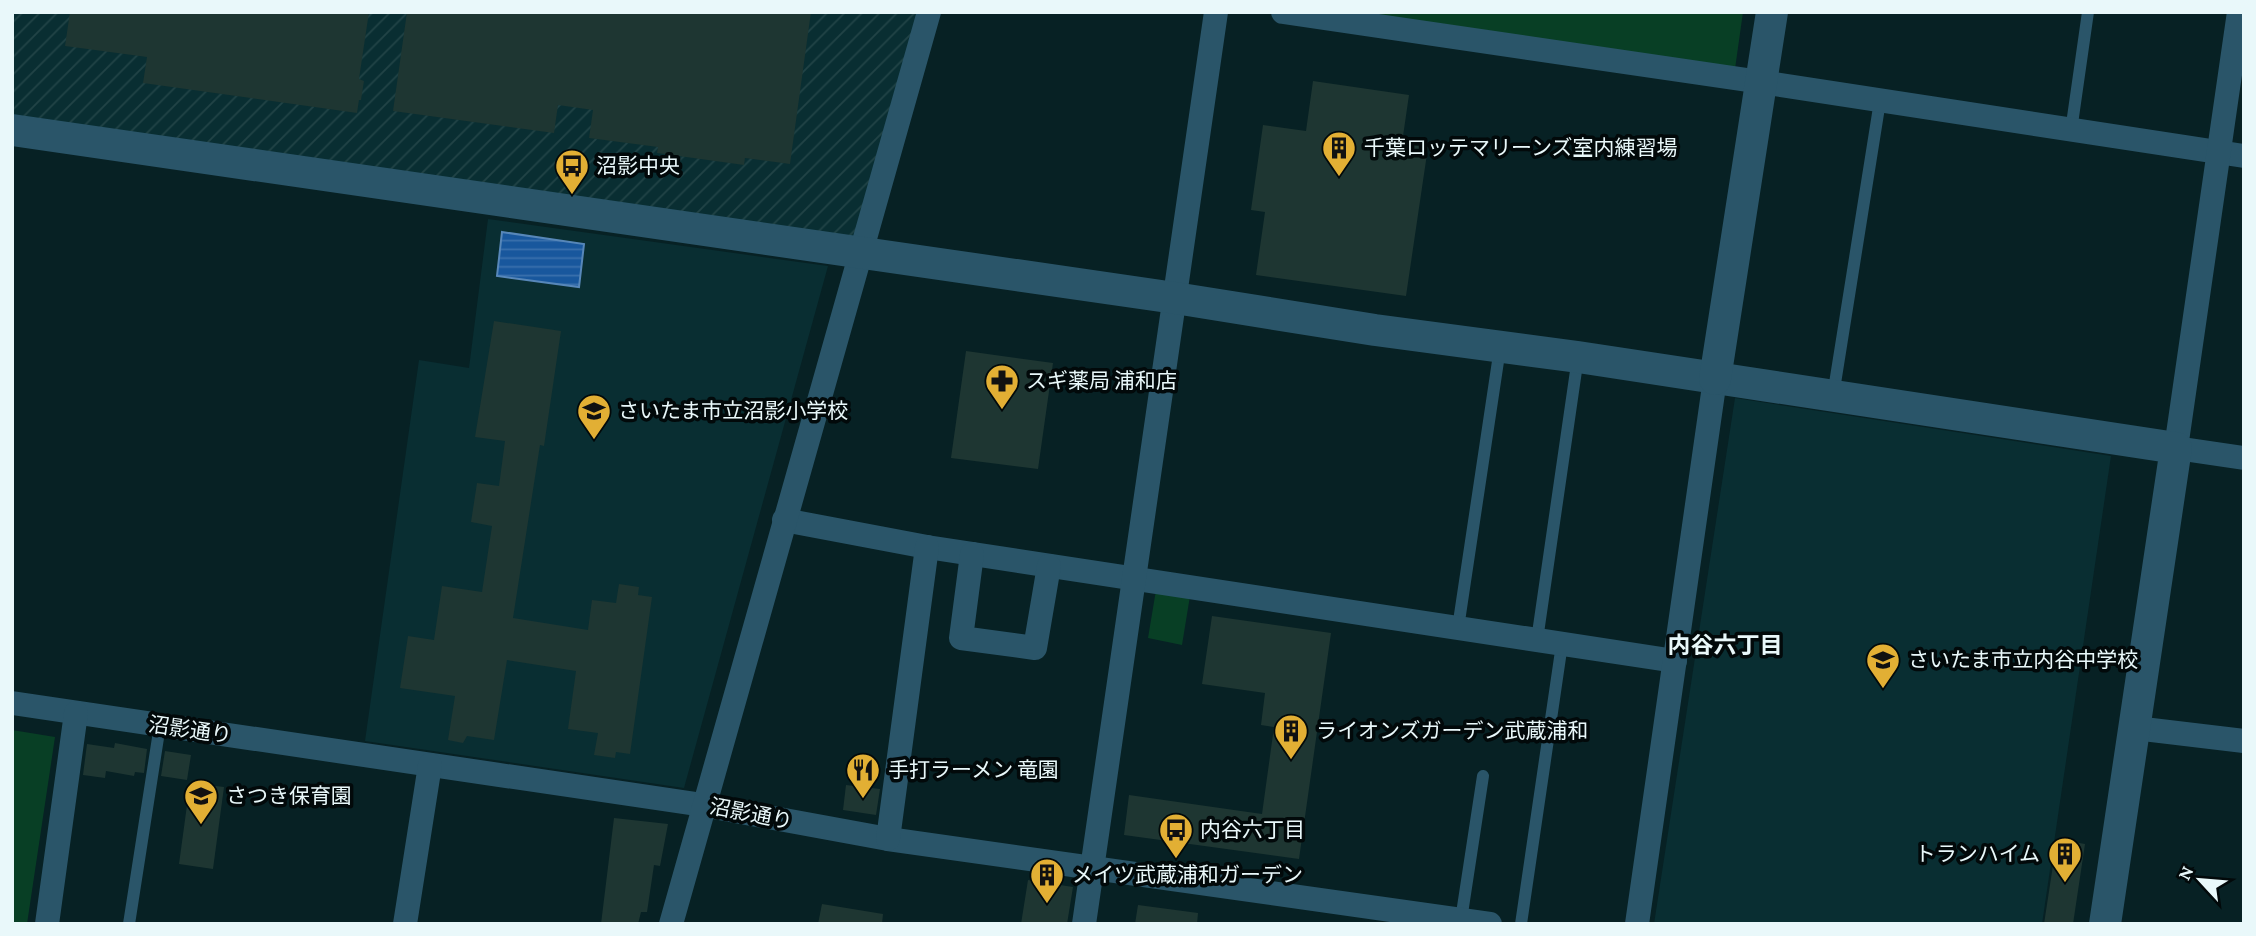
<svg xmlns="http://www.w3.org/2000/svg" width="2256" height="936" font-family="'Crimson Pro','Noto Sans JP',serif">
<style>
.built{fill:#092e32}
.industrial{fill:url(#industrial-furrows)}
.park{fill:#083f25}
.water{fill:url(#water-rules);stroke:#5787b9;stroke-width:2}
.building{fill:#1e3632}
.lines{fill:none;stroke-linecap:round;stroke-linejoin:round}
.service{stroke:#2a5569;stroke-width:12}
.minor{stroke:#2a5569;stroke-width:24}
.tertiary{stroke:#2a5569;stroke-width:32}
.labels{text-anchor:middle;stroke-width:7;stroke-linejoin:round;paint-order:stroke}
.poi-label{font-size:21px;fill:#e9f8fa;stroke:#02090a;text-anchor:start}
.street-label{font-size:21px;fill:#e9f8fa;stroke:#02090a}
.neighbourhood-label{font-size:23px;font-weight:bold;fill:#e9f8fa;stroke:#02090a}
</style>
<defs>
<pattern id="industrial-furrows" width="10" height="10" patternUnits="userSpaceOnUse" patternTransform="scale(1.75)"><rect width="10" height="10" fill="#092e32"/><path d="M-1 1l2-2M0 10L10 0M9 11l2-2" fill="none" stroke="#214346"/></pattern>
<pattern id="water-rules" width="6" height="5" patternUnits="userSpaceOnUse" patternTransform="scale(1.75)"><rect width="6" height="5" fill="#18579d"/><path d="M0 2.5h6" fill="none" stroke="#3a70ac"/></pattern>
</defs>
<rect width="100%" height="100%" fill="#072124"/>
<g class="built">
<polygon points="488,219 828,266 684,788 365,741 419,360 469,368"/>
<polygon points="1735,398 2111,456 2042,924 1654,924"/>
</g>
<polygon class="industrial" points="12,12 929,12 860,254 12,130"/>
<g class="park">
<polygon points="1357,12 1743,12 1735,69"/>
<polygon points="1156,590 1190,596 1182,645 1148,638"/>
<polygon points="12,730 55,737 27,924 12,924"/>
</g>
<polygon class="water" points="502,232 584,244 579,287 497,276"/>
<g class="building">
<polygon points="70,12 369,12 359,79 364,81 361,100 359,100 357,113 143,83 147,57 65,46"/>
<polygon points="407,12 811,12 790,164 745,158 744,165 657,153 658,147 589,138 593,110 558,105 554,133 393,111"/>
<polygon points="1313,81 1409,95 1402,143 1428,147 1406,296 1256,275 1265,212 1251,210 1263,125 1306,131"/>
<polygon points="494,321 561,331 544,446 540,445 513,618 588,630 592,600 616,603 619,584 639,587 638,595 652,597 630,754 616,752 615,758 594,755 598,733 568,729 576,671 507,660 494,740 467,736 463,743 448,740 455,696 400,688 408,636 434,640 442,586 482,592 492,526 471,522 477,483 499,486 505,441 475,437"/>
<polygon points="966,351 1053,363 1038,469 951,458"/>
<polygon points="1212,616 1331,633 1299,859 1124,835 1129,795 1262,814 1274,727 1261,725 1265,693 1202,684"/>
<polygon points="115,743 147,749 144,773 135,772 134,776 106,771 105,778 83,775 87,744 114,748"/>
<polygon points="165,751 191,755 187,780 161,776"/>
<polygon points="190,783 224,787 213,869 179,864"/>
<polygon points="846,785 880,789 876,815 843,810"/>
<polygon points="614,818 668,824 660,866 654,865 647,912 641,912 638,924 601,924"/>
<polygon points="2057,839 2085,844 2073,924 2044,924"/>
<polygon points="1028,880 1073,887 1067,924 1021,924"/>
<polygon points="822,904 883,914 882,924 818,924"/>
<polygon points="1138,905 1198,913 1197,924 1135,924"/>
</g>
<g class="lines">
<g class="service">
<polyline points="2071,131 2088,12"/>
<polyline points="1833,396 1880,101"/>
<polyline points="1458,628 1500,348"/>
<polyline points="1537,640 1578,357"/>
<polyline points="1461,920 1483,776"/>
<polyline points="129,924 160,725"/>
<polyline points="1521,924 1562,644"/>
</g>
<g class="minor">
<polyline points="1283,12 1761,82 2244,156"/>
<polyline points="2239,12 2176,448 2244,458"/>
<polyline points="784,520 927,547 1675,661"/>
<polyline points="972,554 961,638 1035,648 1049,566"/>
<polyline points="12,703 703,805 888,839 1490,924"/>
<polyline points="2135,728 2244,741"/>
<polyline points="888,839 927,547"/>
<polyline points="47,924 76,713"/>
<polyline points="405,924 430,765"/>
<polyline points="671,924 929,12"/>
<polyline points="1084,924 1216,12"/>
<polyline points="1637,924 1715,379"/>
</g>
<g class="tertiary">
<polyline points="12,130 1175,298 1375,330 1578,357 2176,448 2105,924"/>
<polyline points="1715,379 1772,12"/>
</g>
</g>
<defs>
<g id="building-pin" transform="scale(1.75)"><path d="M0 17L-7.5 6A9.5 9.5 0 1 1 7.5 6Z" fill="#e2af34" stroke="#02090a"/><path d="M-4-6H4V6H1V3H-1V6H-4ZM-2.5-4.3h1.7v1.8h-1.7ZM.8-4.3h1.7v1.8H.8ZM-2.5-1h1.7V.8h-1.7ZM.8-1h1.7V.8H.8Z" fill="#111"/></g>
<g id="bus-pin" transform="scale(1.75)"><path d="M0 17L-7.5 6A9.5 9.5 0 1 1 7.5 6Z" fill="#e2af34" stroke="#02090a"/><path d="M-5-6H5V4H4V6H2V4H-2V6H-4V4H-5ZM-3.5-4V0h7V-4ZM-3.5 1.2v1.5H-2V1.2ZM2 1.2v1.5H3.5V1.2Z" fill="#111"/></g>
<g id="pharmacy-pin" transform="scale(1.75)"><path d="M0 17L-7.5 6A9.5 9.5 0 1 1 7.5 6Z" fill="#e2af34" stroke="#02090a"/><path d="M-2-6h4v4h4v4h-4v4h-4v-4h-4v-4h4Z" fill="#111"/></g>
<g id="school-pin" transform="scale(1.75)"><path d="M0 17L-7.5 6A9.5 9.5 0 1 1 7.5 6Z" fill="#e2af34" stroke="#02090a"/><path d="M0-5L7-2L0 1L-7-2ZM-4 1L0 2.5L4 1V4Q0 6-4 4Z" fill="#111"/></g>
<g id="restaurant-pin" transform="scale(1.75)"><path d="M0 17L-7.5 6A9.5 9.5 0 1 1 7.5 6Z" fill="#e2af34" stroke="#02090a"/><path d="M-5-6h1v4h1v-4h1v4h1v-4h1v5L-1.5 .5V6h-2V.5L-5-1ZM5-6V6H3V1.5H1.5Q1.5-4 5-6Z" fill="#111"/></g>
</defs>
<g fill-rule="evenodd">
<use href="#building-pin" x="1339" y="148"/>
<use href="#bus-pin" x="572" y="166"/>
<use href="#pharmacy-pin" x="1002" y="381"/>
<use href="#school-pin" x="594" y="411"/>
<use href="#school-pin" x="1883" y="660"/>
<use href="#building-pin" x="1291" y="731"/>
<use href="#restaurant-pin" x="863" y="770"/>
<use href="#school-pin" x="201" y="796"/>
<use href="#bus-pin" x="1176" y="830"/>
<use href="#building-pin" x="2065" y="854"/>
<use href="#building-pin" x="1047" y="875"/>
</g>
<g class="labels">
<g class="poi-label">
<text x="1364" y="155">千葉ロッテマリーンズ室内練習場</text>
<text x="596" y="173">沼影中央</text>
<text x="1026" y="388">スギ薬局 浦和店</text>
<text x="618" y="418">さいたま市立沼影小学校</text>
<text x="1908" y="667">さいたま市立内谷中学校</text>
<text x="1316" y="738">ライオンズガーデン武蔵浦和</text>
<text x="888" y="777">手打ラーメン 竜園</text>
<text x="226" y="803">さつき保育園</text>
<text x="1200" y="837">内谷六丁目</text>
<text x="2040" y="861" text-anchor="end">トランハイム</text>
<text x="1072" y="882">メイツ武蔵浦和ガーデン</text>
</g>
<g class="street-label">
<text transform="translate(190 730) rotate(8)" y="7">沼影通り</text>
<text transform="translate(751 814) rotate(11)" y="7">沼影通り</text>
</g>
<g class="neighbourhood-label">
<text x="1725" y="653">内谷六丁目</text>
</g>
</g>
<rect width="2256" height="936" fill="none" stroke="#e9f8fa" stroke-width="28"/>
<g transform="translate(2200 880) rotate(296)" stroke="#02090a" stroke-width="5" paint-order="stroke">
<path d="M0-5L12 26L0 18L-12 26Z" fill="#e9f8fa"/>
<text y="-10" font-size="19" font-weight="bold" text-anchor="middle" fill="#e9f8fa">N</text>
</g>
</svg>
